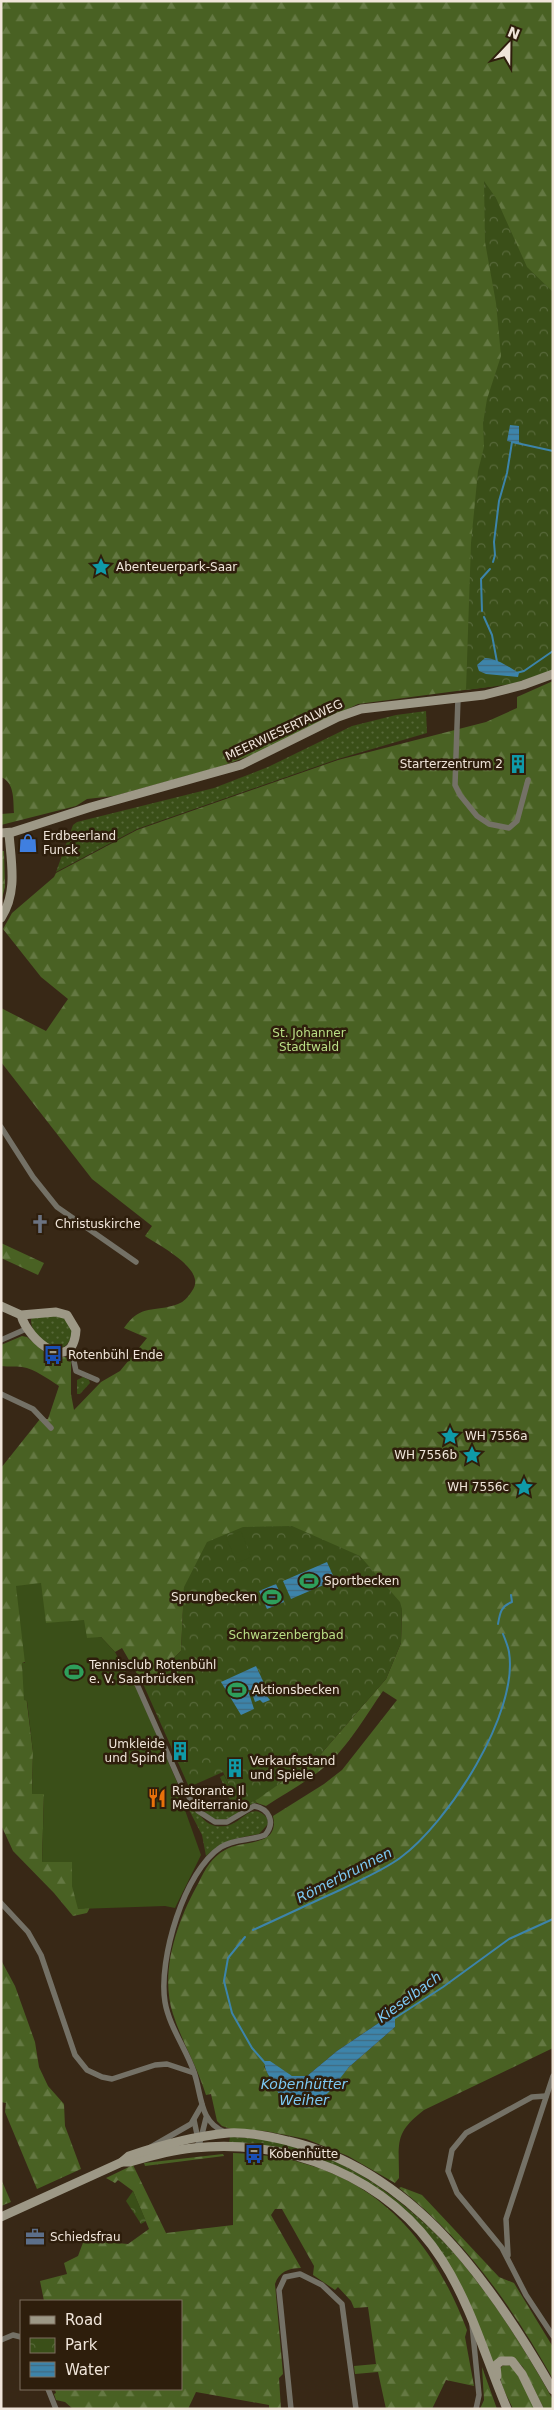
<svg xmlns="http://www.w3.org/2000/svg" width="554" height="2410" font-family="'DejaVu Sans',sans-serif">
<style>
.grass{fill:url(#grass-dots)}
.forest{fill:url(#forest-firs);fill-rule:evenodd}
.park{fill:url(#park-crowns)}
.pitch{fill:#3a4f18}
.water{fill:url(#water-rules)}
.lines{fill:none;stroke-linecap:round;stroke-linejoin:round}
.stream{stroke:#3d84aa;stroke-width:2}
.street{stroke:#747166;stroke-width:5.5}
.secondary{stroke:#9d9886;stroke-width:9}
.labels{text-anchor:middle;stroke-width:5;stroke-linejoin:round;paint-order:stroke}
.poi-label{font-size:12px;fill:#f0e5da;stroke:#2e1e0c;text-anchor:start}
.street-label{font-size:12px;fill:#f0e5da;stroke:#2e1e0c}
.park-label{font-size:12px;fill:#badf86;stroke:#2e1e0c}
.water-label{font-size:14px;font-style:italic;fill:#7dc9f4;stroke:#2e1e0c}
</style>
<defs>
<pattern id="grass-dots" width="8" height="8" patternUnits="userSpaceOnUse" patternTransform="scale(1.25)"><rect width="8" height="8" fill="#3a4f18"/><path d="M2 2h.1M6 6h.1" fill="none" stroke="#576839" stroke-width="1.8" stroke-linecap="round"/></pattern>
<pattern id="forest-firs" width="22" height="20" patternUnits="userSpaceOnUse" patternTransform="scale(1.25)"><rect width="22" height="20" fill="#496123"/><path d="M5 1l3.5 6h-7zM16 11l3.5 6h-7z" fill="#647842"/></pattern>
<pattern id="park-crowns" width="20" height="18" patternUnits="userSpaceOnUse" patternTransform="scale(1.25)"><rect width="20" height="18" fill="#3a4f18"/><path d="M2 6a3 3 0 1 1 6 0M12 15a3 3 0 1 1 6 0" fill="none" stroke="#576839"/></pattern>
<pattern id="water-rules" width="6" height="5" patternUnits="userSpaceOnUse" patternTransform="scale(1.25)"><rect width="6" height="5" fill="#3d84aa"/><path d="M0 2.5h6" fill="none" stroke="#416b80"/></pattern>
</defs>
<rect width="100%" height="100%" fill="#382816"/>
<g class="grass">
<polygon points="426,711 427,733 338,759 137,829 56,872 73,825 77,822 214,788 268,767 352,726 396,715"/>
<path d="M 58,1315 L 62,1316 L 73,1329 C 71,1340 68,1348 56,1349 C 46,1343 30,1333 31,1319 L 34,1317 Z"/>
<polygon points="83,1377 89,1380 90,1383 80,1394 77,1394 77,1380"/>
<path d="M 224,1775 L 239,1807 L 255,1800 L 257,1803 C 247,1804 242,1811 233,1816 C 214,1828 200,1809 190,1794 L 197,1791 C 206,1811 212,1815 233,1807 L 220,1777 Z"/>
<path d="M 186,1804 C 202,1811 202,1829 226,1826 C 242,1824 251,1800 267,1818 L 268,1824 L 259,1834 C 234,1839 226,1839 206,1856 L 202,1835 Z"/>
<path d="M 230,2137 C 322,2139 393,2187 454,2253 L 445,2258 L 413,2218 L 382,2191 L 356,2176 L 229,2143 Z"/>
</g>
<g class="forest">
<path d="M 1,1 L 553,1 L 553,625 L 495,686 L 358,704 L 260,752 L 219,767 L 114,796 L 87,799 L 76,806 L 1,825 L 1,814 L 14,813 C 13,800 15,783 1,777 Z"/>
<path d="M 553,681 L 553,2048 L 424,2110 C 394,2133 399,2142 399,2178 L 395,2183 L 348,2156 L 306,2139 L 265,2131 L 231,2129 L 222,2126 L 217,2121 L 211,2094 L 206,2095 C 197,2066 182,2042 173,2014 C 159,1971 178,1919 199,1882 C 205,1869 212,1857 225,1850 C 243,1839 280,1848 273,1816 L 324,1784 L 342,1770 L 397,1700 L 383,1691 C 366,1715 351,1742 330,1762 C 311,1780 287,1792 266,1806 L 257,1803 L 255,1800 L 320,1755 L 386,1679 L 401,1643 L 402,1609 L 184,1587 L 181,1651 L 144,1686 L 122,1648 L 115,1652 L 101,1637 L 22,1663 L 33,1752 L 32,1793 L 44,1794 L 42,1862 L 72,1861 C 80,1874 98,1897 87,1913 L 73,1916 L 54,1893 L 13,1851 L 1,1825 L 1,1468 L 40,1419 L 48,1419 L 59,1386 C 48,1379 35,1369 22,1367 C 15,1366 9,1367 1,1366 L 1,1345 L 22,1336 L 27,1337 L 43,1351 L 68,1358 L 71,1361 L 71,1394 L 74,1410 L 101,1382 L 120,1371 L 147,1338 L 124,1328 C 141,1303 154,1313 178,1304 C 184,1302 188,1297 192,1291 C 208,1270 160,1246 145,1236 L 152,1226 L 92,1179 L 1,1062 L 1,1008 L 46,1031 L 68,999 L 41,977 L 3,929 L 12,913 L 54,877 L 56,873 L 137,830 L 338,760 L 486,722 L 517,708 L 517,697 ZM 389,2016 L 395,2027 L 349,2067 L 320,2101 L 274,2087 L 264,2066 L 292,2076 L 307,2076 L 337,2051 Z"/>
<polygon points="1,851 4,851 5,887 1,902"/>
<polygon points="1,1243 44,1263 38,1275 1,1258"/>
<polygon points="1,1960 15,1986 35,2042 39,2067 48,2086 64,2104 65,2126 81,2169 37,2189 5,2112 6,2103 1,2102"/>
<path d="M 233,2153 C 355,2157 425,2220 467,2330 L 465,2337 L 474,2386 L 446,2380 L 432,2409 L 386,2409 L 378,2372 L 355,2374 L 354,2366 L 376,2364 L 368,2307 L 354,2308 L 351,2301 L 338,2287 L 335,2290 L 313,2275 L 314,2266 L 282,2209 L 275,2209 L 271,2215 L 301,2268 C 288,2268 279,2272 275,2284 L 283,2374 L 279,2378 L 281,2409 L 269,2409 L 269,2405 L 196,2392 L 188,2409 L 73,2409 L 65,2402 L 56,2400 L 54,2394 L 56,2393 L 55,2390 L 59,2389 L 181,2389 L 181,2301 L 44,2301 L 40,2281 L 67,2274 L 64,2263 L 78,2256 L 84,2240 L 128,2244 L 149,2229 L 133,2191 L 118,2180 L 115,2183 L 106,2178 L 133,2165 L 166,2233 L 233,2225 Z"/>
<polygon points="223,2154 224,2156 145,2166 144,2163"/>
<polygon points="1,2179 11,2202 1,2206"/>
<path d="M 401,2187 L 422,2195 L 499,2277 L 514,2283 L 553,2347 L 553,2379 C 513,2308 465,2239 399,2188 Z"/>
<path d="M 454,2253 C 492,2298 524,2347 553,2400 L 553,2409 L 544,2409 L 523,2367 L 514,2358 L 500,2357 L 493,2365 L 445,2258 Z"/>
<path d="M 506,2365 L 512,2366 L 515,2370 L 535,2409 L 513,2409 C 508,2397 495,2378 502,2366 Z"/>
<polygon points="482,2367 497,2409 480,2409 484,2400"/>
</g>
<g class="park">
<polygon points="484,181 496,198 527,267 553,292 553,670 512,684 466,690 471,543 478,471 484,447 483,423 487,399 501,356 496,303 485,242"/>
<polygon points="292,1526 360,1556 400,1602 402,1609 401,1643 386,1679 320,1755 258,1799 239,1807 223,1772 189,1787 144,1686 181,1651 184,1587 207,1542 243,1527"/>
<polygon points="133,2191 146,2221 141,2224 126,2201"/>
</g>
<g class="pitch">
<polygon points="241,1531 251,1557 237,1563 226,1537"/>
<polygon points="41,1583 46,1623 84,1620 87,1638 101,1637 115,1652 130,1680 133,1680 183,1796 181,1799 201,1855 175,1908 165,1906 78,1909 72,1886 72,1862 42,1862 44,1794 32,1794 33,1752 27,1701 24,1700 22,1663 25,1663 16,1586"/>
</g>
<g class="water">
<polygon points="510,425 519,426 519,443 507,441"/>
<path d="M 485,658 C 496,658 509,667 519,673 L 518,677 L 486,674 L 479,671 L 477,665 Z"/>
<polygon points="327,1562 335,1580 291,1599 283,1581"/>
<polygon points="276,1584 284,1602 267,1609 259,1591"/>
<polygon points="256,1666 269,1694 266,1695 270,1700 263,1703 260,1700 255,1702 251,1690 248,1690 254,1709 241,1715 221,1682"/>
<path d="M 389,2016 L 395,2017 L 395,2027 L 349,2067 L 330,2091 L 313,2107 C 289,2110 278,2096 269,2076 C 266,2071 264,2067 265,2061 L 270,2061 L 292,2076 L 307,2076 L 337,2051 Z"/>
</g>
<g class="lines">
<g class="stream">
<polyline points="493,562 495,555 494,542 499,501 507,473 512,442 553,451"/>
<polyline points="482,611 481,579 490,569"/>
<polyline points="484,617 492,635 497,662"/>
<polyline points="516,673 524,671 553,651"/>
<path d="M 498,1624 C 500,1613 501,1606 512,1602 L 511,1595"/>
<path d="M 253,1930 C 282,1917 311,1903 340,1890 C 360,1880 382,1871 400,1858 C 448,1823 519,1713 509,1652 C 508,1646 505,1639 503,1634"/>
<polyline points="245,1937 228,1958 224,1981 232,2013 252,2048 266,2064"/>
<polyline points="395,2018 443,1987 509,1939 553,1919"/>
</g>
<g class="street">
<polyline points="458,698 455,785 460,795 477,816 489,824 509,828 517,821 528,780"/>
<polyline points="1,1127 33,1177 57,1207 136,1262"/>
<polyline points="1,1340 26,1329"/>
<polyline points="71,1347 76,1371 97,1380"/>
<polyline points="1,1394 33,1409 51,1428"/>
<path d="M 136,1682 L 182,1786 L 198,1811 L 215,1822 L 227,1822 L 254,1806 C 269,1809 276,1822 265,1835 C 251,1841 235,1838 221,1847 C 184,1871 158,1960 165,2002 C 169,2026 186,2049 194,2072 C 202,2095 199,2122 225,2132"/>
<polyline points="1,1903 28,1932 41,1955 75,2055 87,2070 102,2077 112,2079 155,2065 167,2064 194,2073"/>
<polyline points="546,2096 532,2097 466,2133 452,2150 448,2171 457,2193 502,2248 526,2295 553,2336"/>
<polyline points="194,2120 198,2139"/>
<polyline points="151,2147 191,2124 202,2105"/>
<polyline points="195,2148 200,2142 206,2118"/>
<polyline points="508,2255 506,2219 553,2076"/>
<polyline points="472,2324 479,2395 476,2409"/>
<polyline points="1,2340 13,2335 21,2337"/>
<polyline points="48,2389 56,2409"/>
<polyline points="291,2409 279,2290 285,2277 300,2274 322,2285 342,2304 356,2409"/>
</g>
<g class="secondary">
<polyline points="1,833 13,832 91,807 241,765 338,717 361,709 484,695 523,685 553,674"/>
<path d="M 1,918 C 18,892 11,862 9,833"/>
<path d="M 1,1306 L 21,1315 L 56,1312 L 67,1315 L 76,1330 C 73,1376 28,1341 21,1315"/>
<path d="M 122,2162 L 130,2162 C 150,2156 171,2150 193,2148 C 289,2138 389,2177 442,2260 C 471,2305 486,2359 507,2409"/>
<path d="M 1,2217 L 122,2162 L 129,2156 C 161,2145 195,2136 228,2133 C 248,2132 269,2136 288,2141 C 414,2170 493,2285 553,2390"/>
<polyline points="497,2376 496,2365 501,2361 512,2361 522,2374 539,2409"/>
</g>
</g>
<defs>
<g id="sight-bare" transform="scale(1.5)"><path d="M0-6L1.8-2.2L6-1.7L2.9 1.2L3.7 5.4L0 3.3L-3.7 5.4L-2.9 1.2L-6-1.7L-1.8-2.2Z" fill="#0f9aa8" stroke="#2e1e0c" stroke-width="2.5" paint-order="stroke"/></g>
<g id="building-bare" transform="scale(1.5)"><path d="M-4-6H4V6H1V3H-1V6H-4ZM-2.5-4.3h1.7v1.8h-1.7ZM.8-4.3h1.7v1.8H.8ZM-2.5-1h1.7V.8h-1.7ZM.8-1h1.7V.8H.8Z" fill="#0f9aa8" stroke="#2e1e0c" stroke-width="2.5" paint-order="stroke"/></g>
<g id="shop-bare" transform="scale(1.5)"><path d="M-5-2.5h2.3a2.7 3.5 0 0 1 5.4 0H5L5.5 6h-11ZM-1.5-2.5h3a1.5 2.3 0 0 0-3 0Z" fill="#3f7fe0" stroke="#2e1e0c" stroke-width="2.5" paint-order="stroke"/></g>
<g id="church-bare" transform="scale(1.5)"><path d="M-1.2-6h2.4v3.5h3.3v2.4h-3.3V6h-2.4V-.1h-3.3v-2.4h3.3Z" fill="#6b7280" stroke="#2e1e0c" stroke-width="2.5" paint-order="stroke"/></g>
<g id="bus-bare" transform="scale(1.5)"><path d="M-5-6H5V4H4V6H2V4H-2V6H-4V4H-5ZM-3.5-4V0h7V-4ZM-3.5 1.2v1.5H-2V1.2ZM2 1.2v1.5H3.5V1.2Z" fill="#1a4fb4" stroke="#2e1e0c" stroke-width="2.5" paint-order="stroke"/></g>
<g id="stadium-bare" transform="scale(1.5)"><path d="M0-5a6.5 5 0 1 0 0 10a6.5 5 0 1 0 0-10ZM-3.5-1.8h7v3.6h-7Z" fill="#2e9e5b" stroke="#2e1e0c" stroke-width="2.5" paint-order="stroke"/></g>
<g id="restaurant-bare" transform="scale(1.5)"><path d="M-5-6h1v4h1v-4h1v4h1v-4h1v5L-1.5 .5V6h-2V.5L-5-1ZM5-6V6H3V1.5H1.5Q1.5-4 5-6Z" fill="#e8710a" stroke="#2e1e0c" stroke-width="2.5" paint-order="stroke"/></g>
<g id="office-bare" transform="scale(1.5)"><path d="M-6-3h4V-5.5h4V-3h4V5H-6ZM-1-4.5V-3h2v-1.5ZM-6 0V1H6V0Z" fill="#5c6f8a" stroke="#2e1e0c" stroke-width="2.5" paint-order="stroke"/></g>
</defs>
<g fill-rule="evenodd">
<use href="#sight-bare" x="101" y="567"/>
<use href="#building-bare" x="518" y="764"/>
<use href="#shop-bare" x="28" y="843"/>
<use href="#church-bare" x="40" y="1224"/>
<use href="#bus-bare" x="53" y="1355"/>
<use href="#sight-bare" x="450" y="1436"/>
<use href="#sight-bare" x="472" y="1455"/>
<use href="#sight-bare" x="524" y="1487"/>
<use href="#stadium-bare" x="309" y="1581"/>
<use href="#stadium-bare" x="272" y="1597"/>
<use href="#stadium-bare" x="74" y="1672"/>
<use href="#stadium-bare" x="237" y="1690"/>
<use href="#building-bare" x="180" y="1751"/>
<use href="#building-bare" x="235" y="1768"/>
<use href="#restaurant-bare" x="157" y="1798"/>
<use href="#bus-bare" x="254" y="2154"/>
<use href="#office-bare" x="35" y="2237"/>
</g>
<g class="labels">
<g class="poi-label">
<text x="116" y="571">Abenteuerpark-Saar</text>
<text x="503" y="768" text-anchor="end">Starterzentrum 2</text>
<text x="43" y="840">Erdbeerland<tspan x="43" dy="14">Funck</tspan></text>
<text x="55" y="1228">Christuskirche</text>
<text x="68" y="1359">Rotenbühl Ende</text>
<text x="465" y="1440">WH 7556a</text>
<text x="457" y="1459" text-anchor="end">WH 7556b</text>
<text x="509" y="1491" text-anchor="end">WH 7556c</text>
<text x="324" y="1585">Sportbecken</text>
<text x="257" y="1601" text-anchor="end">Sprungbecken</text>
<text x="89" y="1669">Tennisclub Rotenbühl<tspan x="89" dy="14">e. V. Saarbrücken</tspan></text>
<text x="252" y="1694">Aktionsbecken</text>
<text x="165" y="1748" text-anchor="end">Umkleide<tspan x="165" dy="14">und Spind</tspan></text>
<text x="250" y="1765">Verkaufsstand<tspan x="250" dy="14">und Spiele</tspan></text>
<text x="172" y="1795">Ristorante Il<tspan x="172" dy="14">Mediterranio</tspan></text>
<text x="269" y="2158">Kobenhütte</text>
<text x="50" y="2241">Schiedsfrau</text>
</g>
<g class="street-label">
<text transform="translate(284 730) rotate(-25)" y="4">MEERWIESERTALWEG</text>
</g>
<g class="park-label">
<text x="309" y="1037">St. Johanner<tspan x="309" dy="14">Stadtwald</tspan></text>
<text x="286" y="1639">Schwarzenbergbad</text>
</g>
<g class="water-label">
<text transform="translate(344 1875) rotate(-27)" y="5">Römerbrunnen</text>
<text transform="translate(409 1997) rotate(-36)" y="5">Kieselbach</text>
<text x="304" y="2089">Kobenhütter<tspan x="304" dy="16">Weiher</tspan></text>
</g>
</g>
<rect width="554" height="2410" fill="none" stroke="#f0e5da" stroke-width="5"/>
<rect x="20" y="2300" width="162" height="90" fill="#2e1e0c" stroke="#7c6e5e"/>
<rect x="30" y="2316" width="25" height="8" fill="#9d9886" stroke="#7c6e5e"/>
<text x="65" y="2325" font-size="15" fill="#f0e5da">Road</text>
<rect x="30" y="2338" width="25" height="15" fill="url(#park-crowns)" stroke="#7c6e5e"/>
<text x="65" y="2350" font-size="15" fill="#f0e5da">Park</text>
<rect x="30" y="2362" width="25" height="15" fill="url(#water-rules)" stroke="#7c6e5e"/>
<text x="65" y="2375" font-size="15" fill="#f0e5da">Water</text>
<g transform="translate(509 45) rotate(22)" stroke="#2e1e0c" stroke-width="4" paint-order="stroke">
<path d="M0-4L9 19L0 12L-9 19Z" fill="#f0e5da"/>
<text y="-8" font-size="14" font-weight="bold" text-anchor="middle" fill="#f0e5da">N</text>
</g>
</svg>
